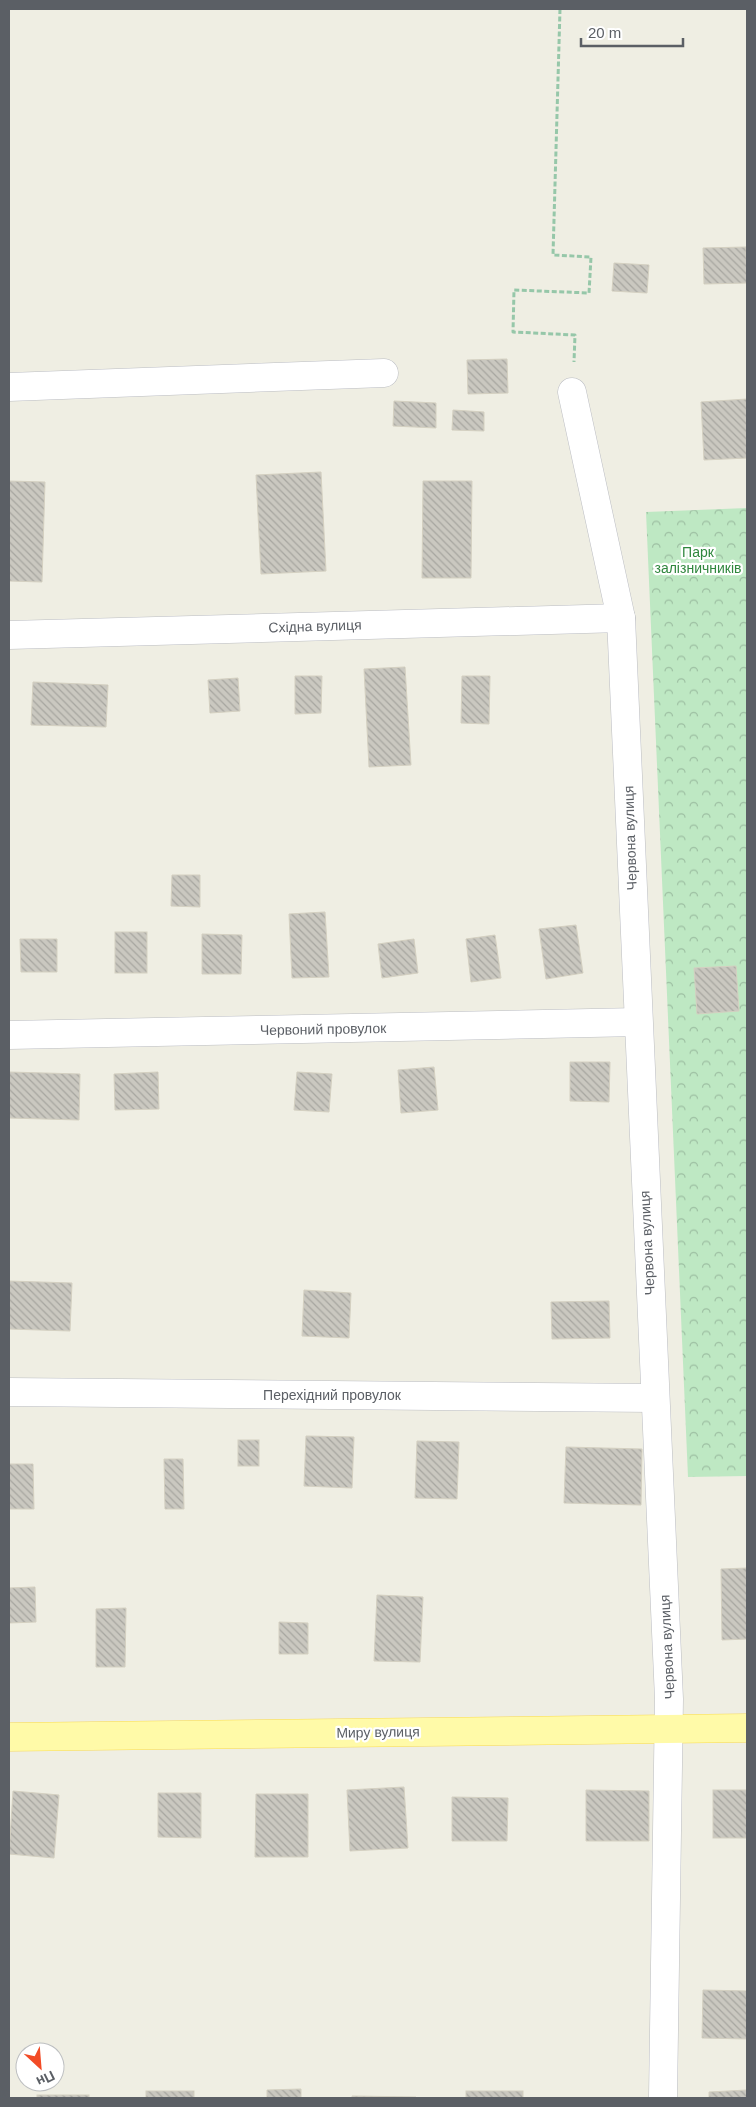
<svg xmlns="http://www.w3.org/2000/svg" width="756" height="2107" font-family="Arial,sans-serif">
<style>
.park{fill:url(#park-crowns)}
.building{fill:url(#building-back-hatch);stroke:#d4d0c1}
.lines{fill:none;stroke-linecap:round;stroke-linejoin:round}
.minor-casing{stroke:#bbbdc3;stroke-width:29}
.major-casing{stroke:#f9db53;stroke-width:29}
.path{stroke:#96c7a9;stroke-width:3;stroke-dasharray:5 2.5;stroke-linecap:butt}
.minor{stroke:#fff;stroke-width:28}
.major{stroke:#fffaa8;stroke-width:28}
.labels{text-anchor:middle;stroke-width:4.5;stroke-linejoin:round;paint-order:stroke}
.park-label{font-size:14px;fill:#30873e;stroke:#fff}
.street-label{font-size:14px;fill:#5b5f65;stroke:#fff}
</style>
<defs>
<pattern id="park-crowns" width="20" height="18" patternUnits="userSpaceOnUse" patternTransform="scale(1.25)"><rect width="20" height="18" fill="#bee8c3"/><path d="M2 6a3 3 0 1 1 6 0M12 15a3 3 0 1 1 6 0" fill="none" stroke="#9dbfa2"/></pattern>
<pattern id="building-back-hatch" width="6" height="6" patternUnits="userSpaceOnUse" patternTransform="scale(1.25)"><rect width="6" height="6" fill="#cac8c0"/><path d="M-1 5l2 2M0 0l6 6M5-1l2 2" fill="none" stroke="#a7a6a0"/></pattern>
</defs>
<rect width="100%" height="100%" fill="#efeee3"/>
<polygon class="park" points="747,508 747,1476 688,1477 646,512"/>
<g class="building">
<polygon points="746,247 747,283 704,284 703,248"/>
<polygon points="614,263 649,265 647,293 612,291"/>
<polygon points="507,359 508,393 468,394 467,360"/>
<polygon points="747,399 747,458 704,460 701,402"/>
<polygon points="394,401 436,403 436,428 393,426"/>
<polygon points="453,410 484,412 484,431 452,430"/>
<polygon points="321,472 326,571 261,574 256,475"/>
<polygon points="9,481 45,482 42,582 9,581"/>
<polygon points="423,481 472,481 471,578 422,578"/>
<polygon points="405,667 411,765 369,767 364,669"/>
<polygon points="295,676 322,676 321,713 295,714"/>
<polygon points="462,676 490,676 489,724 461,723"/>
<polygon points="238,678 240,711 210,713 208,680"/>
<polygon points="33,682 108,685 106,727 31,725"/>
<polygon points="172,875 200,875 200,907 171,906"/>
<polygon points="325,912 329,977 292,978 289,914"/>
<polygon points="576,925 583,973 546,979 539,929"/>
<rect x="115" y="932" width="32" height="41"/>
<polygon points="202,934 242,935 241,974 202,974"/>
<polygon points="495,935 501,978 471,982 466,939"/>
<polygon points="20,939 57,939 57,972 21,972"/>
<polygon points="414,939 418,973 382,978 378,944"/>
<polygon points="736,966 739,1011 697,1014 694,968"/>
<polygon points="570,1062 610,1062 609,1102 570,1101"/>
<polygon points="434,1067 438,1110 401,1113 398,1070"/>
<polygon points="9,1072 80,1074 79,1120 9,1118"/>
<polygon points="158,1072 159,1109 115,1110 114,1074"/>
<polygon points="297,1072 332,1074 329,1112 294,1110"/>
<polygon points="9,1281 72,1283 70,1331 9,1329"/>
<polygon points="304,1290 351,1293 349,1338 302,1336"/>
<polygon points="609,1301 610,1338 552,1339 551,1302"/>
<polygon points="306,1436 354,1437 352,1488 304,1486"/>
<rect x="238" y="1440" width="21" height="26"/>
<polygon points="417,1441 459,1442 457,1499 415,1498"/>
<polygon points="566,1447 642,1449 641,1505 564,1503"/>
<polygon points="164,1459 183,1459 184,1509 165,1509"/>
<polygon points="9,1464 33,1464 34,1509 9,1509"/>
<polygon points="747,1568 747,1639 722,1640 721,1569"/>
<polygon points="35,1587 36,1622 9,1623 9,1588"/>
<polygon points="377,1595 423,1597 420,1662 374,1661"/>
<polygon points="126,1608 125,1667 96,1667 96,1609"/>
<polygon points="279,1622 308,1623 308,1654 279,1654"/>
<polygon points="404,1787 408,1848 350,1851 347,1790"/>
<polygon points="586,1790 649,1791 649,1841 586,1841"/>
<rect x="713" y="1790" width="34" height="48"/>
<polygon points="13,1791 59,1795 54,1858 9,1854"/>
<polygon points="158,1793 201,1793 201,1838 158,1837"/>
<polygon points="256,1794 308,1794 308,1857 255,1857"/>
<polygon points="452,1797 508,1798 507,1841 452,1841"/>
<polygon points="703,1990 747,1991 747,2039 702,2038"/>
<polygon points="301,2089 301,2098 267,2098 267,2090"/>
<polygon points="747,2090 747,2098 709,2098 709,2092"/>
<rect x="146" y="2091" width="48" height="7"/>
<rect x="466" y="2091" width="57" height="7"/>
<rect x="37" y="2095" width="52" height="3"/>
<polygon points="352,2096 416,2097 416,2098 352,2098"/>
</g>
<g class="lines">
<g class="minor-casing">
<g id="minor">
<polyline points="9,387 384,373"/>
<polyline points="572,392 621,618 669,1699 663,2098"/>
<polyline points="9,635 621,618"/>
<polyline points="9,1035 638,1022"/>
<polyline points="9,1392 654,1398"/>
</g>
</g>
<g class="major-casing">
<polyline id="major" points="9,1737 747,1728"/>
</g>
<polyline class="path" points="560,9 553,255 591,257 589,293 514,290 513,332 575,335 574,362"/>
<use href="#minor" class="minor"/>
<use href="#major" class="major"/>
</g>
<g class="labels">
<g class="park-label">
<text x="698" y="557">Парк<tspan x="698" dy="16">залізничників</tspan></text>
</g>
<g class="street-label">
<text transform="translate(315 626) rotate(-2)" y="5">Східна вулиця</text>
<text transform="translate(630 838) rotate(-92)" y="5">Червона вулиця</text>
<text transform="translate(323 1029) rotate(-1)" y="5">Червоний провулок</text>
<text transform="translate(647 1243) rotate(-93)" y="5">Червона вулиця</text>
<text x="332" y="1400">Перехідний провулок</text>
<text transform="translate(667 1647) rotate(-93)" y="5">Червона вулиця</text>
<text transform="translate(378 1732) rotate(-1)" y="5">Миру вулиця</text>
</g>
</g>
<rect width="756" height="2107" fill="none" stroke="#5b5f65" stroke-width="20"/>
<g transform="translate(40 2067) rotate(154)"><circle r="24" fill="#ffffff" stroke="#bdbfc1"/>
<path d="M0-4L9 19L0 12L-9 19Z" fill="#f24b26"/>
<text y="-8" font-size="14" font-weight="bold" text-anchor="middle" fill="#5b5f65">Пн</text>
</g>
<path d="M581 38v8h102v-8" fill="none" stroke="#5b5f65" stroke-width="2.5"/>
<text x="588" y="38" font-size="15" fill="#5b5f65" stroke="#ffffff" stroke-width="4" paint-order="stroke">20 m</text>
</svg>
